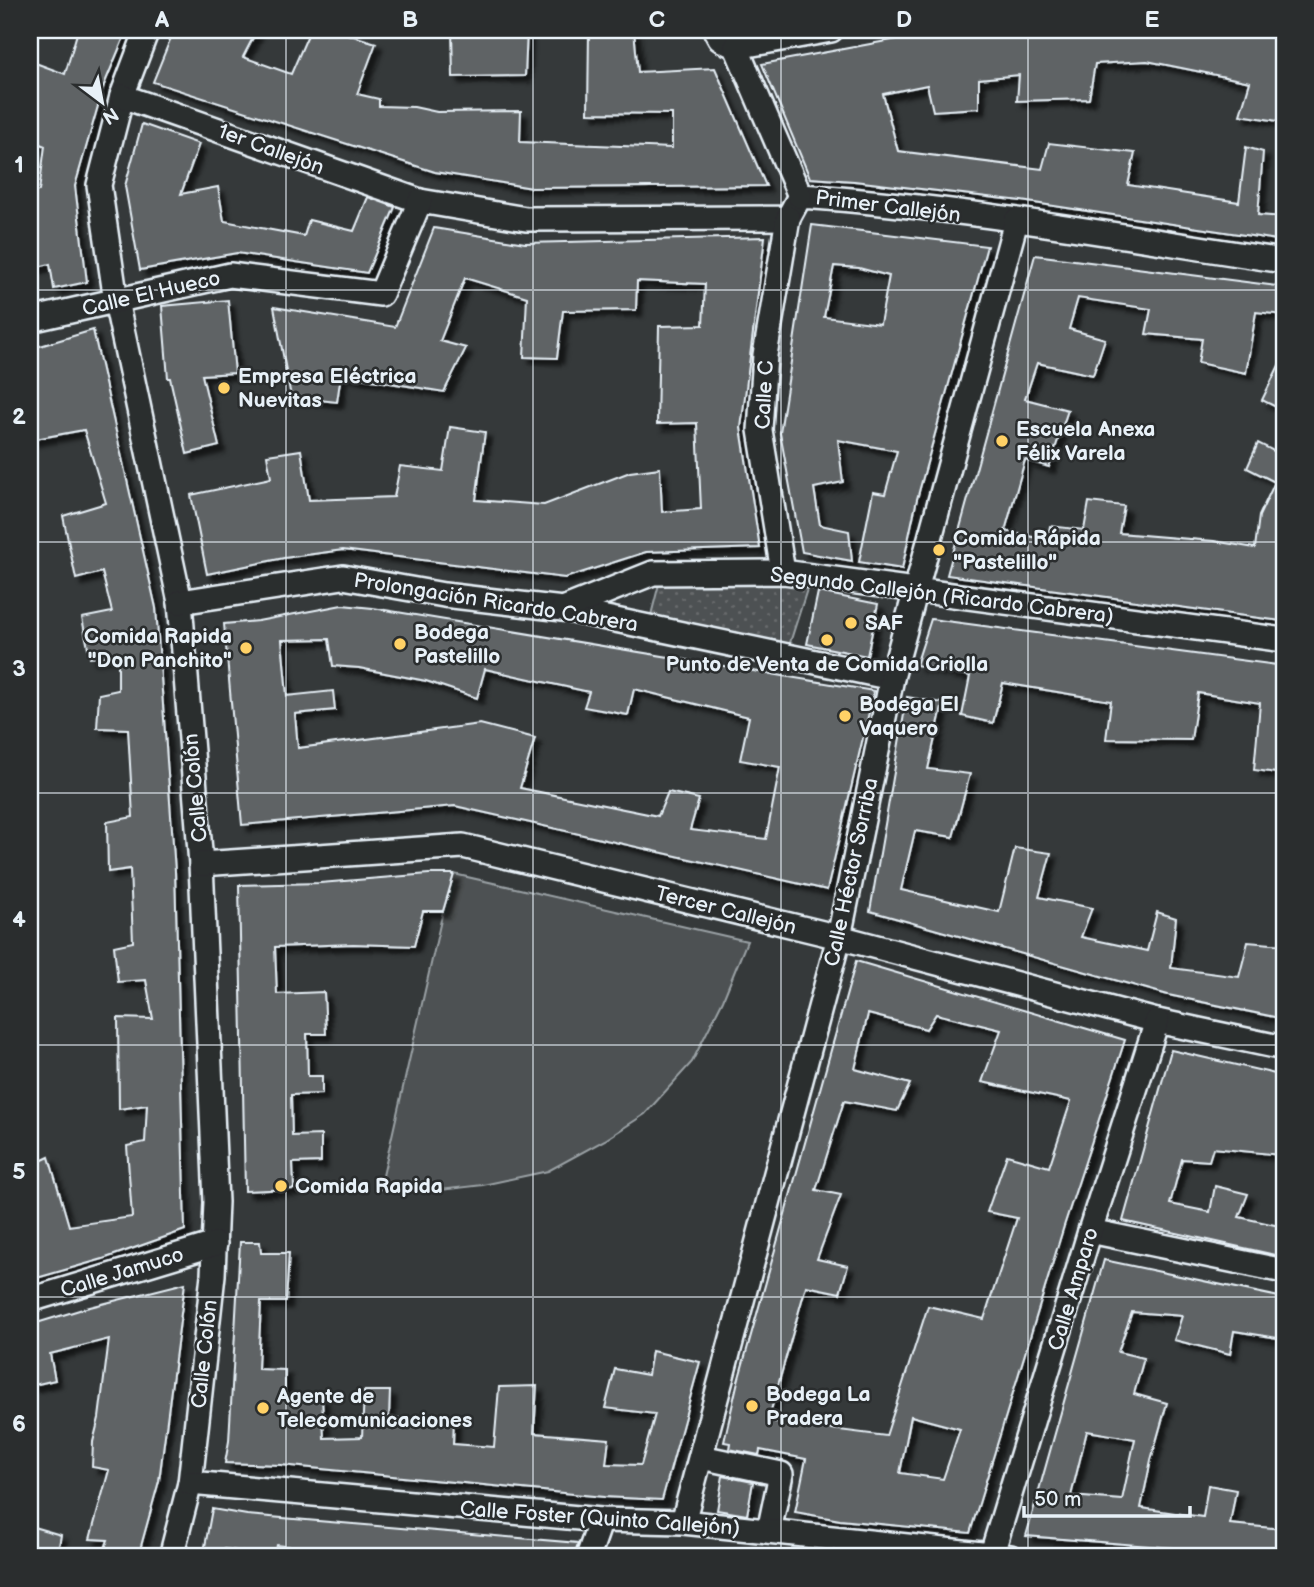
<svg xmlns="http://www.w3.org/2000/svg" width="1314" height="1587" font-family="'Balsamiq Sans',sans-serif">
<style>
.park{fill:url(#park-dots);stroke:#9aa1a5;stroke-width:2}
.garden{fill:#4d5152;stroke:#9aa1a5;stroke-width:2}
.building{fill:#5f6365;stroke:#e8f1f8;stroke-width:2;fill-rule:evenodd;filter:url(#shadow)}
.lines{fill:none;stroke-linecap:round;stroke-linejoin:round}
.minor-casing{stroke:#e8f1f8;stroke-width:28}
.minor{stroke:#2a2d2e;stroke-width:23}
.grid{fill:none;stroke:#e8f1f8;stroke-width:2;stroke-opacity:0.55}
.poi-dot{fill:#ffd166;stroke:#2a2d2e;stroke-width:2.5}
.labels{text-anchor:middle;stroke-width:5;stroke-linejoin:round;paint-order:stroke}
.street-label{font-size:21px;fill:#e8f1f8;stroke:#2a2d2e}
.poi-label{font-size:21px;font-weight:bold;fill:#e8f1f8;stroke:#2a2d2e;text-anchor:start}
.neatline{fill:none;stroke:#e8f1f8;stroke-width:2.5}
.grid-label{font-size:23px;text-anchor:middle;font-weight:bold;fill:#e8f1f8}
</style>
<defs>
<pattern id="park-dots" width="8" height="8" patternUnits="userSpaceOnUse" patternTransform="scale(1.75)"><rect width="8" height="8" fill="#4d5152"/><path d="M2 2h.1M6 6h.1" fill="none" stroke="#676a6c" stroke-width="1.8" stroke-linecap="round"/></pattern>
<filter id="shadow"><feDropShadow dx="6" dy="6" stdDeviation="2" flood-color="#0009"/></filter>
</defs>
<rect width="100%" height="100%" fill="#35393a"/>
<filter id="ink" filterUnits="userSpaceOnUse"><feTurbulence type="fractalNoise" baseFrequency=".0143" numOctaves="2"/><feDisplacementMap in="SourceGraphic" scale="14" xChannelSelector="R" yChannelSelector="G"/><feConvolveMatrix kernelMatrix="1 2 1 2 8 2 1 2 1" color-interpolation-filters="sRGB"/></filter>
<g filter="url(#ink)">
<polygon class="park" points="781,581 808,586 788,649 650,619 659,584"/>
<polygon class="garden" points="454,874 747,941 723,1000 692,1062 645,1114 605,1140 548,1171 483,1185 423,1192 380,1189 443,911"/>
<g class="building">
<polygon points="78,30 127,30 104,85 75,186 87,282 54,289 50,264 30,269 30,193 39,191 45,146 30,140 30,61 65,74"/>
<polygon points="174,30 257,30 243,57 291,74 310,30 334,30 376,43 357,94 379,99 379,106 414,107 437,112 521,111 520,142 672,148 672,114 588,113 589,30 634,30 638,72 715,68 766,186 532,188 435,172 153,82"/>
<polygon points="452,30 527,30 525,76 453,77"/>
<polygon points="973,30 1228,30 1284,38 1284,122 1240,115 1250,82 1147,61 1095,64 1089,99 1017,101 1019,75 979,79 979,108 933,111 927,85 883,94 898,151 1042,169 1049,143 1135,153 1128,185 1239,202 1246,147 1263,152 1258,215 1284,217 1284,241 1021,201 854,181 810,178 762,64 919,35"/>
<polygon points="142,124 199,144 181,194 218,187 224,221 304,236 309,220 354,231 368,197 395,207 367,273 237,253 140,270 125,186"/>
<path d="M 812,225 L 987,246 L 917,499 L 902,569 L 859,562 L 873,492 L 885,494 L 897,451 L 838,440 L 843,482 L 814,488 L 820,525 L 849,531 L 852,561 L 802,552 L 780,433 ZM 834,266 L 859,268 L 889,276 L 880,324 L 824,317 Z"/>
<polygon points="434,228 525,243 765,237 741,428 760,548 646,552 565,578 343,550 284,558 207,574 191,495 271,478 267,455 301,450 309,500 394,497 400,466 443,471 450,427 485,432 476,500 544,505 630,472 660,468 662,512 701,509 697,423 657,424 659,326 703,325 705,284 637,281 636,310 563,311 557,358 524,357 527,297 465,278 440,341 466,348 444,392 341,375 337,402 291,397 274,307 395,327"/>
<polygon points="1035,255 1284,287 1284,315 1256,312 1246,373 1198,363 1202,339 1146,334 1151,309 1078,298 1069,329 1105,339 1093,375 1037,363 1025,399 1068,410 1049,467 1025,460 1005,531 1047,540 1050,526 1084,530 1089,502 1124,506 1119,533 1214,541 1255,548 1259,516 1275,482 1247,468 1258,443 1284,456 1284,605 1281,621 947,575"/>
<polygon points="228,300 235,373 202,375 219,446 187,454 170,378 168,378 162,306"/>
<polygon points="93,330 156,608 175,871 185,1230 103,1259 30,1280 30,1224 36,1222 30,1195 30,1166 49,1157 69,1226 132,1217 127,1146 145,1142 147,1105 119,1109 118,1018 153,1019 146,980 118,982 114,946 133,942 130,869 108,872 107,822 133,817 128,729 97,728 99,694 118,690 118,655 90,658 82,618 112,612 102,572 76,579 63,516 106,503 84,430 30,440 30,349"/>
<polygon points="1284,355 1284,411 1262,400"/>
<polygon points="818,592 878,604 867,656 807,644"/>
<path d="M 342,605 L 373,608 L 874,691 L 827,890 L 455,806 L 242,825 L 224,624 L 258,621 ZM 329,639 L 333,666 L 359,668 L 426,681 L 477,698 L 485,669 L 589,692 L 584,707 L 628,715 L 634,689 L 749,717 L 740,760 L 780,767 L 766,839 L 690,830 L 699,799 L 668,792 L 658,816 L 520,788 L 535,738 L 480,724 L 298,748 L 295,714 L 335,710 L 333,691 L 287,696 L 282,640 Z"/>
<polygon points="931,619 1284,666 1284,774 1254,770 1260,703 1198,693 1191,740 1106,739 1111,701 1003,683 993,723 962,716 970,676 916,665"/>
<polygon points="907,697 943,703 928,769 970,774 953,837 915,831 901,890 999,912 1015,848 1051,853 1039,897 1092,908 1081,937 1147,951 1157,912 1176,918 1171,968 1239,977 1248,942 1284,945 1284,1019 1168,995 870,911"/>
<polygon points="429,874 454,874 443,911 423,911 414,946 353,944 275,947 277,994 324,992 326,1034 307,1034 308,1076 322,1076 322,1094 291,1095 292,1136 321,1135 321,1162 293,1163 294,1189 245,1191 239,885 320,883"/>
<path d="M 856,961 L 1125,1040 L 1064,1226 L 970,1533 L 840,1520 L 795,1512 L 806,1459 L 760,1450 L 759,1455 L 729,1449 L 730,1443 L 724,1442 L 737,1385 ZM 868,1014 L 926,1029 L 936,1014 L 1001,1030 L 982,1082 L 1071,1101 L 1049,1167 L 1007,1155 L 987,1212 L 1017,1218 L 984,1319 L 928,1306 L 886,1436 L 768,1421 L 806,1286 L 840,1293 L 848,1266 L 817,1259 L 841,1195 L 816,1190 L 844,1101 L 897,1111 L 910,1084 L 855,1069 ZM 911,1416 L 960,1429 L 943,1479 L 900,1473 Z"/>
<polygon points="1171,1050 1284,1076 1284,1137 1280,1155 1213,1148 1209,1161 1182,1159 1170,1204 1210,1212 1215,1186 1248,1194 1239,1217 1284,1227 1284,1257 1123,1221"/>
<polygon points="240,1242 260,1242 261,1253 289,1253 286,1302 261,1302 258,1369 285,1370 285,1396 322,1397 324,1438 362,1437 364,1391 390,1391 389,1418 454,1418 453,1444 494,1447 499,1387 537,1386 534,1433 609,1439 606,1464 641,1465 655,1414 605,1408 615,1369 648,1375 652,1351 700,1362 662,1500 604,1497 281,1465 225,1463 229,1441"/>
<path d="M 1104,1260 L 1284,1298 L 1284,1339 L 1234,1331 L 1230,1354 L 1174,1340 L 1182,1316 L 1132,1312 L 1118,1352 L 1144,1358 L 1134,1394 L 1167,1403 L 1151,1460 L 1141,1508 L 1203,1517 L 1208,1485 L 1236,1490 L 1230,1524 L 1284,1529 L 1284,1557 L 1224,1556 L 1174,1548 L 1026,1536 ZM 1087,1431 L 1135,1439 L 1122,1500 L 1071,1496 Z"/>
<polygon points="185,1283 159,1481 138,1557 102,1557 108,1540 90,1539 109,1470 92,1467 93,1442 99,1418 109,1339 50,1354 55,1380 30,1386 30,1325 86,1308"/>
<polygon points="723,1476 753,1482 747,1515 717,1510"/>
<polygon points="212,1509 247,1515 578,1543 574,1557 382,1557 277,1545 274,1557 224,1549 223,1557 203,1557"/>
<polygon points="30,1526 61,1535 57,1557 30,1557"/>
</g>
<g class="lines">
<g class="minor-casing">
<g id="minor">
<polyline points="147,30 122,96 99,185 116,301 180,602 201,864 216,1202 213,1275 190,1483 171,1557"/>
<polyline points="715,30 720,39 736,47"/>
<path d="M 122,96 L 420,201 L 526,219 L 788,218 L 800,196 C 962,207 1124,237 1284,261"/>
<polyline points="800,196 736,47 831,30"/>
<polyline points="30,320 230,275 381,294 420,201"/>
<polyline points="783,572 760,430 765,355 788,218"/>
<polyline points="180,602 343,577 444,595 563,609 892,678"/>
<polyline points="563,609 653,573 783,572 1284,640"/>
<polyline points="201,864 463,846 839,937 1157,1021 1284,1048"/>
<polyline points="1090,1231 1284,1271"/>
<polyline points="30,1300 215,1244"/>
<polyline points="701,1457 781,1474 769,1531"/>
<polyline points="190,1483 601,1520 683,1522 1010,1557"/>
<polyline points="683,1522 839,937 892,678 1016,221"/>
<polyline points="588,1557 601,1520"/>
<polyline points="991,1557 1090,1231 1157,1021"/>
</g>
</g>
<use href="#minor" class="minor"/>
</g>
</g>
<path class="grid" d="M 286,30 L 286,1557M 533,30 L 533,1557M 781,30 L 781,1557M 1028,30 L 1028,1557M 30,290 L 1284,290M 30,542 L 1284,542M 30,793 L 1284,793M 30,1045 L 1284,1045M 30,1297 L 1284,1297"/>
<g class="poi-dot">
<circle cx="224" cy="388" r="7"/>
<circle cx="1002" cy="441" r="7"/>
<circle cx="939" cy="550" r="7"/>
<circle cx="851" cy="623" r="7"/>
<circle cx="827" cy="640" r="7"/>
<circle cx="400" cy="644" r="7"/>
<circle cx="246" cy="648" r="7"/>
<circle cx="845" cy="716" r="7"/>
<circle cx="281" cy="1186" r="7"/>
<circle cx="752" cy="1406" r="7"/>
<circle cx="263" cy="1408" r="7"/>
</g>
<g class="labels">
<g class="street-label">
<text transform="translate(271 149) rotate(20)" y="7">1er Callejón</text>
<text transform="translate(888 206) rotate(7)" y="7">Primer Callejón</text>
<text transform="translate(151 293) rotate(-13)" y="7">Calle El Hueco</text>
<text transform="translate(764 395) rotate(-87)" y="7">Calle C</text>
<text transform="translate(942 595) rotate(7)" y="7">Segundo Callejón (Ricardo Cabrera)</text>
<text transform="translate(496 602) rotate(9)" y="7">Prolongación Ricardo Cabrera</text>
<text transform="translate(195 788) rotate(-95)" y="7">Calle Colón</text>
<text transform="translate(851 872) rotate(-78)" y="7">Calle Héctor Sorriba</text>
<text transform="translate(726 910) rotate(14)" y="7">Tercer Callejón</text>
<text transform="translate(122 1272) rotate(-17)" y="7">Calle Jamuco</text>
<text transform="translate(1073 1289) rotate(-73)" y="7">Calle Amparo</text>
<text transform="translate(204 1354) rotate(-84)" y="7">Calle Colón</text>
<text transform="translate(600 1518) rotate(4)" y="7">Calle Foster (Quinto Callejón)</text>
</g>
<g class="poi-label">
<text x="238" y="383">Empresa Eléctrica<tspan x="238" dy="24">Nuevitas</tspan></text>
<text x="1016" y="436">Escuela Anexa<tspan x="1016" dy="24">Félix Varela</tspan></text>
<text x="953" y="545">Comida Rápida<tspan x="953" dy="24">"Pastelillo"</tspan></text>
<text x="865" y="630">SAF</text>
<text x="414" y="639">Bodega<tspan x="414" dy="24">Pastelillo</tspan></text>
<text x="232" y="643" text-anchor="end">Comida Rapida<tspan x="232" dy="24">"Don Panchito"</tspan></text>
<text x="827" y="671" text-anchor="middle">Punto de Venta de Comida Criolla</text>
<text x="859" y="711">Bodega El<tspan x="859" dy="24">Vaquero</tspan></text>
<text x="295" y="1193">Comida Rapida</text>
<text x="766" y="1401">Bodega La<tspan x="766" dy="24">Pradera</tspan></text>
<text x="277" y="1403">Agente de<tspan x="277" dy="24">Telecomunicaciones</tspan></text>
</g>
</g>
<rect width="1314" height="1587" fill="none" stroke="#2a2d2e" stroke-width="77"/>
<g transform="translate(102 102) rotate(148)" stroke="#2a2d2e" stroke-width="5" paint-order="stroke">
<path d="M0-5L12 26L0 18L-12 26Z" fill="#e8f1f8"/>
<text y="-10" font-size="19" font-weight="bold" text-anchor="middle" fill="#e8f1f8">N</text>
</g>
<path d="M1024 1506v10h166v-10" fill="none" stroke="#e8f1f8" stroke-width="3.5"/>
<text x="1034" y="1506" font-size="21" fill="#e8f1f8" stroke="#2a2d2e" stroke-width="5" paint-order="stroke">50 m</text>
<rect x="38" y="38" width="1238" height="1510" class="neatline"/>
<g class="grid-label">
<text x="162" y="27">A</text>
<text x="410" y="27">B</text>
<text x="657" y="27">C</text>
<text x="904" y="27">D</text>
<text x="1152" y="27">E</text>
<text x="19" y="172">1</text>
<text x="19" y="424">2</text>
<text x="19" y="676">3</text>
<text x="19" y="927">4</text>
<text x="19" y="1179">5</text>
<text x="19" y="1431">6</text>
</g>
</svg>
